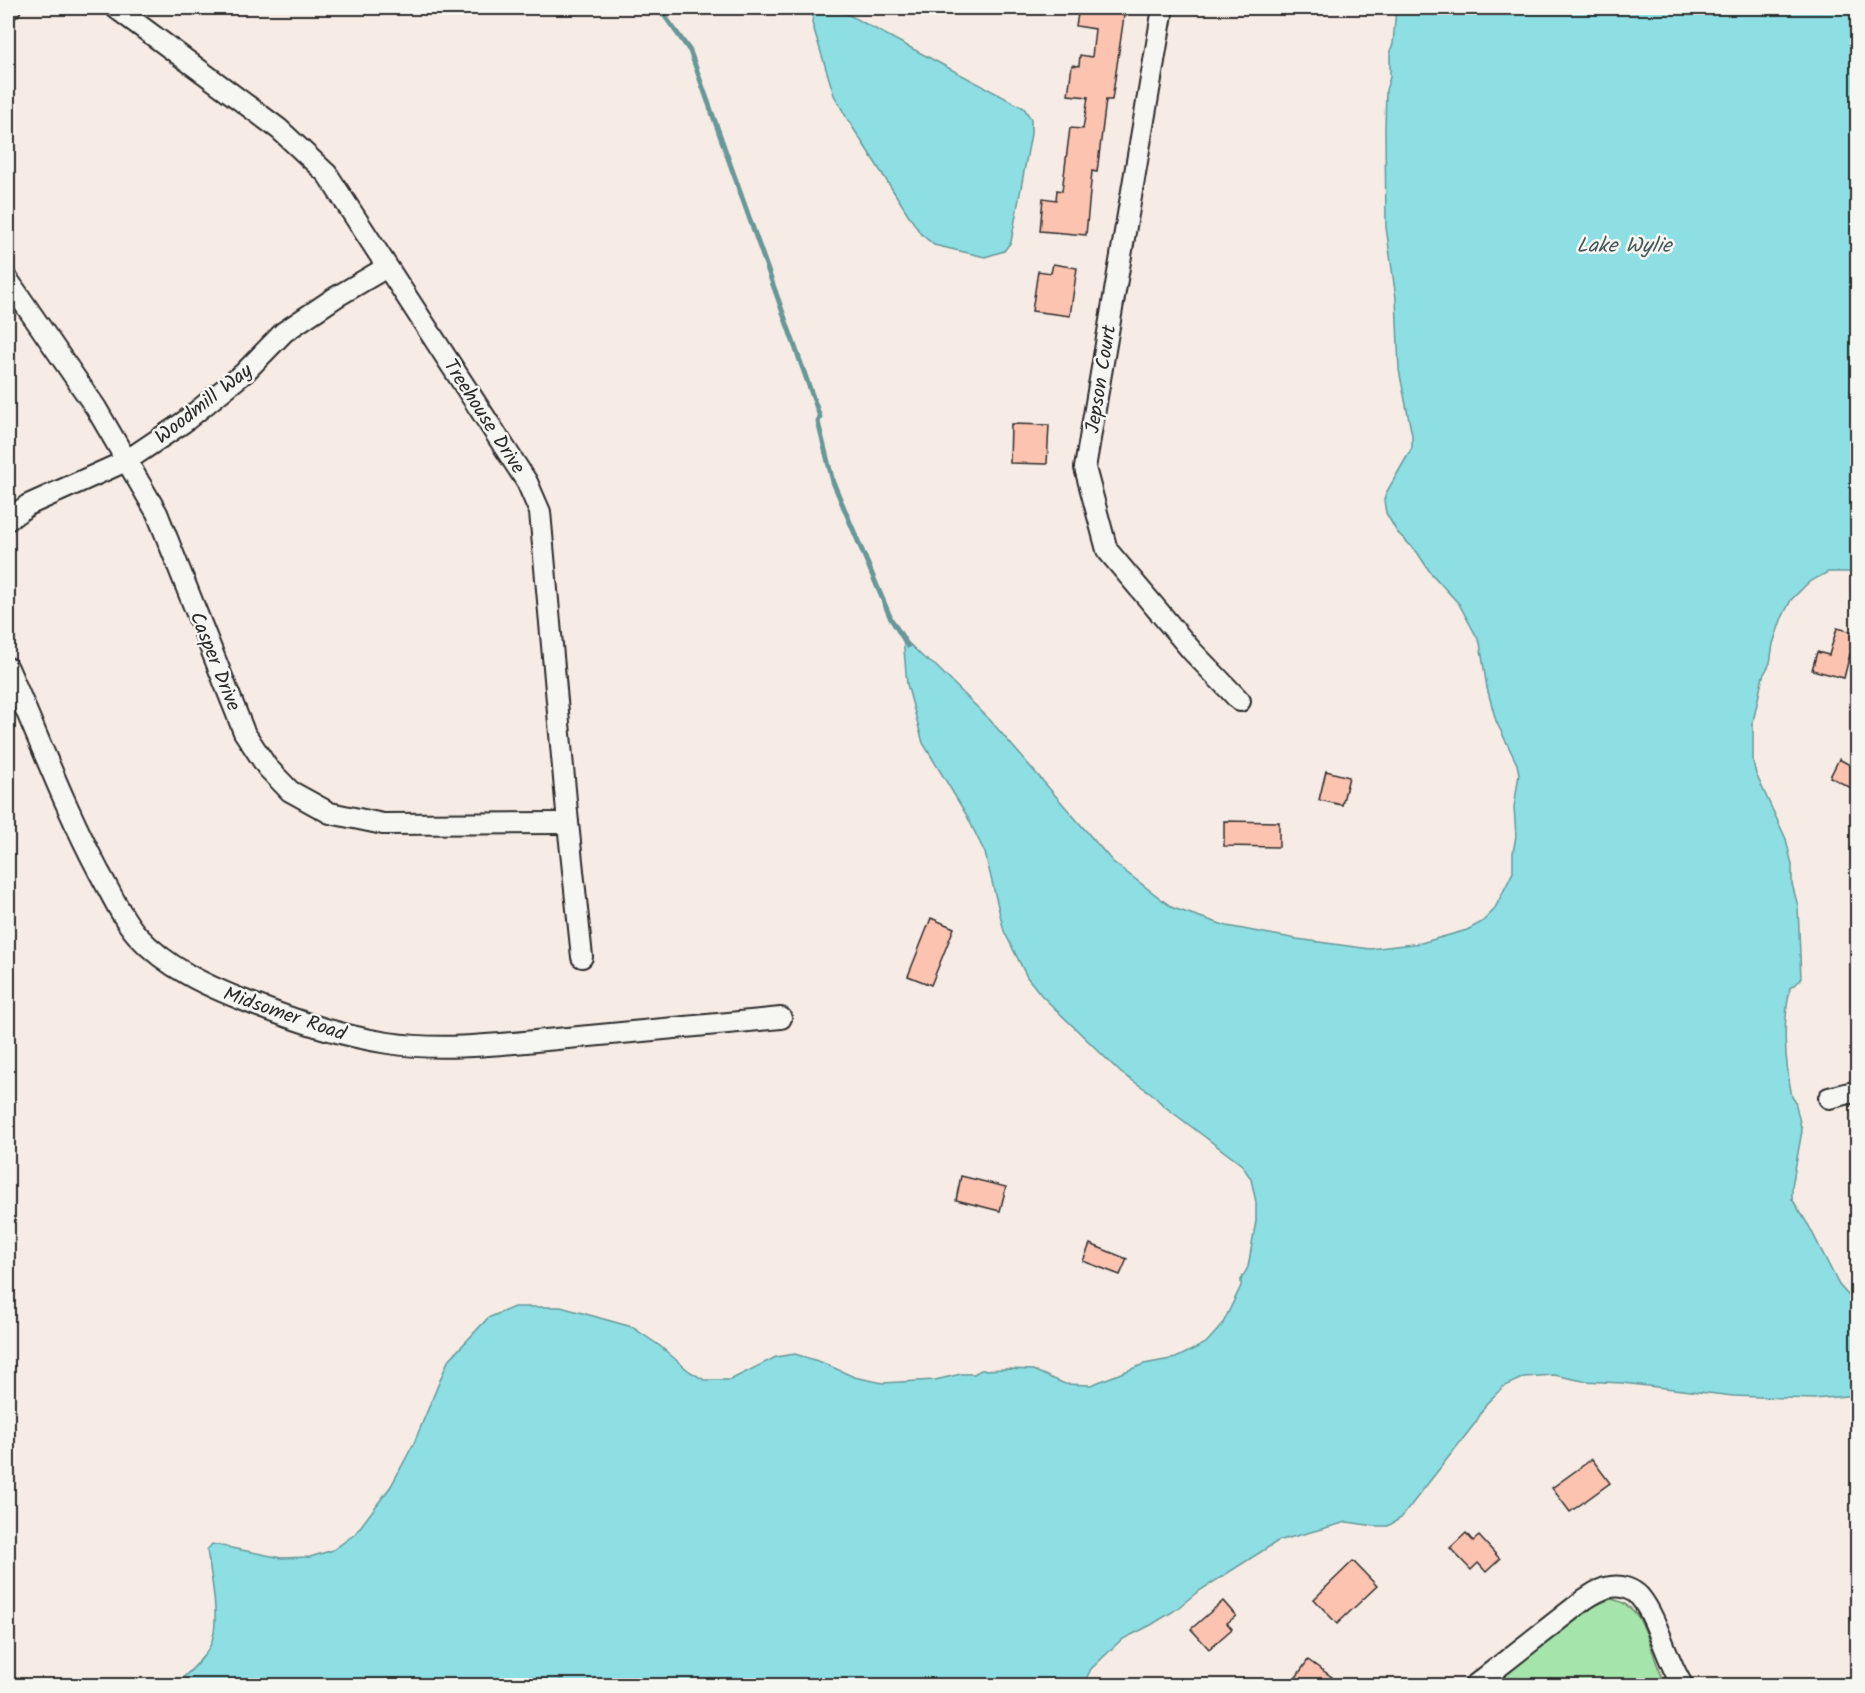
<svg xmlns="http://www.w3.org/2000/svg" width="1865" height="1693" font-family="Kalam,sans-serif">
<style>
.green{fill:#a5e4ab;stroke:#68886b;stroke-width:1.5}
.water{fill:#8ddfe3;stroke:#669799;stroke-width:1.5}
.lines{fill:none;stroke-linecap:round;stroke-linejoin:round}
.stream{stroke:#669799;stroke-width:5}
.building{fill:#fcc3b1;stroke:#2b2b2b;stroke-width:1.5}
.minor-casing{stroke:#2b2b2b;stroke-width:24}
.minor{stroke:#f6f6f2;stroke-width:20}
.labels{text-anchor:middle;stroke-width:5;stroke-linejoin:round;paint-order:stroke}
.street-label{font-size:20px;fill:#2b2b2b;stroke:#f6f6f2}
.water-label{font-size:21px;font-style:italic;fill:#445859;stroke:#f6f6f2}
</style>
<rect width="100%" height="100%" fill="#f7ece5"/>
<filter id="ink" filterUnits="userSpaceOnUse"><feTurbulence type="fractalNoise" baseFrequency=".0167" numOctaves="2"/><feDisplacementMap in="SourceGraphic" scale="12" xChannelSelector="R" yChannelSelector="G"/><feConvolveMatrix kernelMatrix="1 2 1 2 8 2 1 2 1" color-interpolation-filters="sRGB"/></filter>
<g filter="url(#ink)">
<path class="green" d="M 1611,1599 C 1651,1606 1648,1658 1667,1685 L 1489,1686 C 1522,1658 1570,1613 1611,1599 Z"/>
<g class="water">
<polygon points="819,8 836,8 1024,108 1031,119 1031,134 1011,242 1004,251 985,257 934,245 920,233 848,120 834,95 812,23 813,14"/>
<path d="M 1396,8 L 1857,8 L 1857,572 L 1828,572 L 1809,582 L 1791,600 L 1781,620 L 1773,644 L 1770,663 L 1763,676 L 1753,722 L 1753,761 L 1756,774 L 1786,839 L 1792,865 L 1792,884 L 1798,906 L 1801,980 L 1790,988 C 1782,1026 1785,1060 1792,1097 L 1795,1101 L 1802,1131 L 1792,1186 L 1792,1199 L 1809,1226 L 1839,1285 L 1857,1305 L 1857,1395 L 1814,1399 L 1733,1396 L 1622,1383 L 1583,1381 L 1554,1375 L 1524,1377 L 1503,1387 L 1486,1404 L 1476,1422 L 1401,1518 L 1388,1526 L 1375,1526 L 1347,1522 L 1278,1541 L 1196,1593 L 1174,1611 L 1151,1625 L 1121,1640 L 1091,1669 L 1083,1685 L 174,1685 C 188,1674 200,1663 209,1648 C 222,1625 211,1576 207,1550 L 212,1544 L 281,1558 L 310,1557 L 333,1550 L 355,1534 L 391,1486 L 414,1443 L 448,1361 L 488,1318 L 514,1307 L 561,1307 L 632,1327 L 660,1346 L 689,1371 L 704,1380 L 730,1380 L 776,1357 L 795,1354 L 821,1362 L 854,1377 L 883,1383 L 935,1380 L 961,1374 L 974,1374 L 981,1370 L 1007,1369 L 1033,1370 L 1065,1384 L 1091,1385 L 1144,1364 L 1176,1358 L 1206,1343 L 1222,1325 L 1241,1286 L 1241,1280 L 1248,1267 L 1256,1221 L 1256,1202 L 1251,1179 L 1242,1165 L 1164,1106 L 1151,1093 L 1121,1073 L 1042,996 L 1027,977 L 1004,931 L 985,853 L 966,814 L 923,743 L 907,684 L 903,638 L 924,658 L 936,666 L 990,720 L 1113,862 L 1173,908 L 1227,926 L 1297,939 L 1370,949 L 1421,943 L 1467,930 L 1482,922 L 1494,910 L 1513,872 L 1513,853 L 1516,836 L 1514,807 L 1519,774 L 1517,764 L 1496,721 L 1487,688 L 1480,643 L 1459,604 L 1430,572 L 1417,552 L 1397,532 L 1386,513 L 1384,500 L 1386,493 L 1412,448 L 1412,435 L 1399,370 L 1396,298 L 1386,227 L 1385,129 L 1386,90 L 1390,77 L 1390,51 L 1393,44 Z"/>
</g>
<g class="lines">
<polyline class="stream" points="659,8 690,51 820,417 818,422 833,482 891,619 908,646"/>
</g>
<g class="building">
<polygon points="1079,8 1123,8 1122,15 1124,16 1112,100 1106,100 1097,172 1092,171 1086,235 1040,231 1043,198 1056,200 1057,190 1062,191 1070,128 1083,129 1088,97 1068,95 1072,65 1079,66 1080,55 1092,57 1095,29 1076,26"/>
<polygon points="1053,264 1077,268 1070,316 1032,311 1038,271 1051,273"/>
<polygon points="1011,424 1049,425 1047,464 1010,463"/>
<polygon points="1837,628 1857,633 1857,656 1850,654 1844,678 1812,670 1817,652 1829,655"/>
<polygon points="1839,759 1857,769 1857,780 1853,789 1830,777"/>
<polygon points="1326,771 1349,777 1342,805 1319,800"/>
<polygon points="1224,821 1279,822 1279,847 1224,846"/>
<polygon points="931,918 954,928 931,985 908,976"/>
<polygon points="961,1176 1006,1187 1000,1211 956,1200"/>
<polygon points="1090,1244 1127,1259 1120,1275 1083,1261"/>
<polygon points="1592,1459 1610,1483 1570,1512 1552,1488"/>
<polygon points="1466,1533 1473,1541 1479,1536 1500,1559 1486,1572 1478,1563 1471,1570 1450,1548"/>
<polygon points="1353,1561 1377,1586 1337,1624 1314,1599"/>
<polygon points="1223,1601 1236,1616 1227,1623 1232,1629 1209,1649 1191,1629"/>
<polygon points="1308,1660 1332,1677 1325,1686 1290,1686"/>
</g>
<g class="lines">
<g class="minor-casing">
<g id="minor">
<polyline points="116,8 279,129 327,174 527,482 540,512 568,823 582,957"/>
<polyline points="1163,8 1085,468 1107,550 1192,651 1240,701"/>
<polyline points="8,9 10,8"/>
<polyline points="8,280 96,408 157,513 244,732 267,767 290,791 330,813 383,824 568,823"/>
<polyline points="8,520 28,505 126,461 184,422 244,373 284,332 336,297 387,267"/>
<path d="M 8,668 C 38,736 64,806 99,872 C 111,893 121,917 137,935 C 167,968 207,986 248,1002 C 293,1020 340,1036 388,1043 C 447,1052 508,1043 568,1038 C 639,1031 710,1025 781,1018"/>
<polyline points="1829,1098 1858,1091"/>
<path d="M 1474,1686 L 1585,1599 C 1593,1594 1601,1588 1611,1587 C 1621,1585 1633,1589 1640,1597 C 1658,1619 1666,1660 1683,1686"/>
</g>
</g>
<use href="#minor" class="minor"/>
</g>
</g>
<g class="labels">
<g class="street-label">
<text transform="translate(1100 379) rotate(-81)" y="7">Jepson Court</text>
<text transform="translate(203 403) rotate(-38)" y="7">Woodmill Way</text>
<text transform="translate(485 416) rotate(57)" y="7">Treehouse Drive</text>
<text transform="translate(216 661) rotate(68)" y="7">Casper Drive</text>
<text transform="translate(285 1013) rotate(19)" y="7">Midsomer Road</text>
</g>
<g class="water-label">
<text x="1624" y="252">Lake Wylie</text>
</g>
</g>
<rect width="1865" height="1693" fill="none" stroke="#f6f6f2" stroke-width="30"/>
<rect x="15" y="15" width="1835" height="1663" fill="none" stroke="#2b2b2b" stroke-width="2" filter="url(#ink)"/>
</svg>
